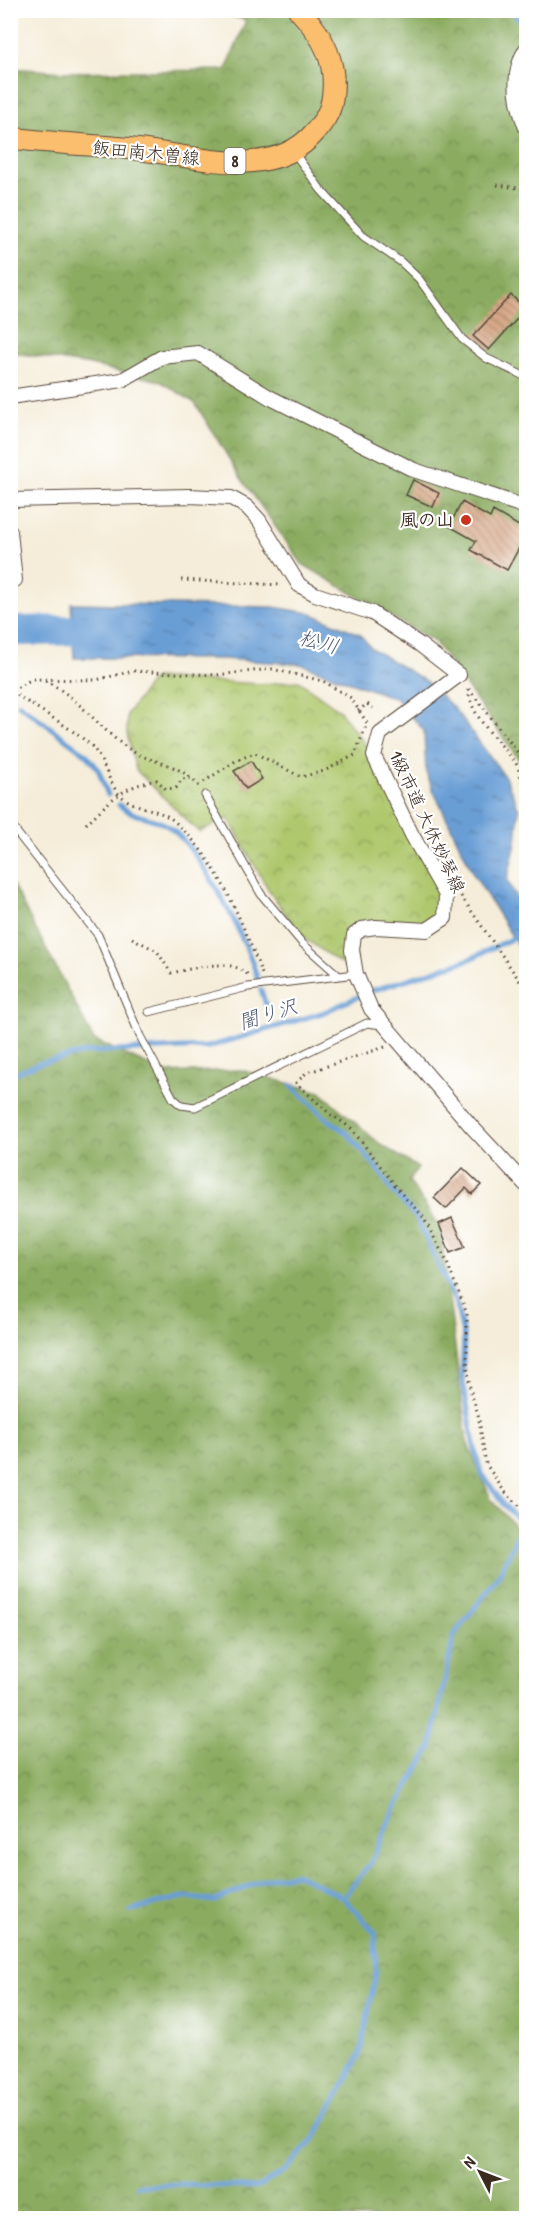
<svg xmlns="http://www.w3.org/2000/svg" width="537" height="2229" font-family="'Patrick Hand','Klee One',sans-serif">
<style>
.forest{fill:url(#forest-crowns);stroke:#636b3f;stroke-width:1.5}
.park{fill:url(#park-crowns);stroke:#757946;stroke-width:1.5}
.water{fill:url(#water-ripples);stroke:#52647a;stroke-width:1.5}
.lines{fill:none;stroke-linecap:round;stroke-linejoin:round}
.stream{stroke:#699ed5;stroke-width:5}
.river{stroke:#699ed5;stroke-width:30}
.building{fill:url(#building-back-hatch)}
.service-casing{stroke:#57473a;stroke-width:9}
.minor-casing{stroke:#57473a;stroke-width:16}
.primary-casing{stroke:#57473a;stroke-width:23}
.path{stroke:#57473a;stroke-width:3;stroke-dasharray:1.5 4.5;stroke-linecap:butt}
.service{stroke:#fff;stroke-width:7}
.minor{stroke:#fff;stroke-width:14}
.primary{stroke:#fbbe6e;stroke-width:21}
.poi-dot{fill:#c8321e;stroke:#fff;stroke-width:2}
.labels{text-anchor:middle;stroke-width:4.5;stroke-linejoin:round;paint-order:stroke}
.shield{fill:#fff;stroke:#766a62;stroke-width:1.5}
.shield-label{font-size:16px;font-weight:bold;fill:#3b2a1e}
.street-label{font-size:18px;fill:#3b2a1e;stroke:#fff}
.poi-label{font-size:18px;font-weight:bold;fill:#3b2a1e;stroke:#fff;text-anchor:end}
.water-label{font-size:20px;font-style:italic;fill:#505e70;stroke:#fff}
</style>
<defs>
<pattern id="forest-crowns" width="20" height="18" patternUnits="userSpaceOnUse" patternTransform="scale(1.5)"><rect width="20" height="18" fill="#8bac60"/><path d="M2 6a3 3 0 1 1 6 0M12 15a3 3 0 1 1 6 0" fill="none" stroke="#738c4f"/></pattern>
<pattern id="park-crowns" width="20" height="18" patternUnits="userSpaceOnUse" patternTransform="scale(1.5)"><rect width="20" height="18" fill="#afc86d"/><path d="M2 6a3 3 0 1 1 6 0M12 15a3 3 0 1 1 6 0" fill="none" stroke="#90a359"/></pattern>
<pattern id="water-ripples" width="26" height="14" patternUnits="userSpaceOnUse" patternTransform="scale(1.5)"><rect width="26" height="14" fill="#699ed5"/><path d="M2 4q2-2 4 0t4 0M15 11q2-2 4 0t4 0" fill="none" stroke="#5881ac"/></pattern>
<pattern id="building-back-hatch" width="6" height="6" patternUnits="userSpaceOnUse" patternTransform="scale(1.5)"><rect width="6" height="6" fill="#d7a887"/><path d="M-1 5l2 2M0 0l6 6M5-1l2 2" fill="none" stroke="#b0896e"/></pattern>
</defs>
<rect width="100%" height="100%" fill="#fff"/>
<filter id="ink" filterUnits="userSpaceOnUse"><feTurbulence type="fractalNoise" baseFrequency=".0167" numOctaves="2"/><feDisplacementMap in="SourceGraphic" scale="12" xChannelSelector="R" yChannelSelector="G"/><feConvolveMatrix kernelMatrix="1 2 1 2 8 2 1 2 1" color-interpolation-filters="sRGB"/></filter>
<filter id="wash" filterUnits="userSpaceOnUse"><feTurbulence type="fractalNoise" baseFrequency=".008" numOctaves="4" result="noise"/><feDisplacementMap in="SourceGraphic" scale="24" xChannelSelector="R" yChannelSelector="G"/><feGaussianBlur stdDeviation="1.35" result="paint"/><feColorMatrix in="noise" values="0 0 0 0 0 0 0 0 0 0 0 0 0 0 0 0 0 1.4 0 .05"/><feComposite in="paint" operator="in"/></filter>
<g filter="url(#wash)">
<rect width="100%" height="100%" fill="#f5edd9"/>
<g class="forest">
<polygon points="213,11 526,11 526,770 435,642 302,564 241,478 195,403 160,381 90,365 11,352 10,68 64,72 226,70 246,20"/>
<polygon points="10,880 94,1040 165,1073 241,1070 320,1092 380,1144 418,1168 409,1181 440,1228 467,1442 491,1499 526,1539 526,2218 11,2218"/>
</g>
<polygon class="park" points="154,678 261,684 299,681 338,709 374,756 446,895 438,925 376,927 354,935 356,974 304,938 269,891 228,818 199,832 136,770 127,734 127,714"/>
<polygon class="water" points="71,603 273,607 310,613 360,634 371,648 427,682 453,707 505,777 519,809 516,844 507,880 526,916 526,959 474,875 434,792 426,772 424,731 397,699 301,664 223,659 74,658"/>
<g class="lines">
<g class="stream">
<polyline points="511,10 526,27"/>
<polyline points="19,704 87,755 98,769 108,795"/>
<path d="M 119,805 C 135,819 154,816 169,827 C 201,850 249,943 258,981"/>
<polyline points="261,990 268,1011"/>
<polyline points="10,1075 40,1063 89,1052 208,1047 322,1013 371,991 468,960 519,935"/>
<polyline points="291,1085 325,1117 348,1134 380,1172 393,1192 416,1217 456,1303 464,1338 462,1376 475,1450 481,1472 503,1504 526,1527"/>
<polyline points="343,1897 371,1863 393,1812 431,1747 454,1635 498,1577 523,1524"/>
<polyline points="131,1911 183,1897 215,1901 264,1879 296,1874 343,1897 375,1933 376,1972 360,2054 315,2138 286,2170 257,2188 183,2184 137,2186"/>
</g>
<polyline class="river" points="10,631 112,630"/>
</g>
<g id="blocks">
<g class="building">
<polygon points="511,295 526,309 489,350 473,336"/>
<polygon points="413,480 439,493 433,507 406,495"/>
<polygon points="462,502 490,518 493,511 526,530 526,535 507,570 471,550 476,541 449,526"/>
<polygon points="251,761 262,779 246,789 234,771"/>
<polygon points="463,1168 481,1185 472,1194 466,1188 446,1209 434,1198"/>
<polygon points="452,1218 465,1247 450,1253 439,1224"/>
</g>
</g>
</g>
<g filter="url(#ink)">
<use href="#blocks" fill-opacity="0" stroke="#57473a" stroke-width="1.5"/>
<g class="lines">
<g class="service-casing">
<g id="service">
<polyline points="293,151 321,190 363,236 401,262 419,279 462,339 486,358 526,377"/>
<polyline points="10,747 11,748"/>
<polyline points="205,795 261,894 302,943 338,975"/>
<polyline points="10,824 98,935 140,1036 173,1098 181,1105 195,1107 367,1023 382,1025"/>
<polyline points="149,1012 248,987 356,974"/>
</g>
</g>
<g class="minor-casing">
<g id="minor">
<path d="M 526,49 C 511,73 516,103 526,128"/>
<polyline points="10,397 122,380 162,357 198,353 269,397 414,470 526,507"/>
<polyline points="10,500 189,496 231,498 247,507 259,520 299,585 315,594 372,613 419,644 459,675 380,734 374,756 412,835 446,895 445,918 427,930 376,927 362,929 354,935 352,950 356,974 371,1009 472,1127 526,1185"/>
<polyline points="10,532 15,580"/>
</g>
</g>
<g class="primary-casing">
<path id="primary" d="M 10,138 C 51,143 92,145 133,149 C 190,154 271,184 315,132 C 323,122 330,113 332,100 C 338,63 324,37 299,10"/>
</g>
<g class="path">
<polyline points="497,185 526,189"/>
<polyline points="181,580 282,585"/>
<path d="M 45,681 C 80,697 100,731 132,751 C 152,763 170,761 191,778"/>
<path d="M 468,689 C 471,718 498,739 515,762 C 521,771 521,783 526,793"/>
<polyline points="469,689 526,763"/>
<path d="M 12,692 C 28,703 85,736 94,749 C 104,762 108,780 118,793 C 134,810 158,807 174,821 C 218,859 242,922 262,974"/>
<polyline points="358,711 367,704 373,708"/>
<polyline points="11,738 11,691 32,679 96,680 133,671 216,675 272,669 323,681 351,698 367,723 355,755 324,771 301,777 255,753 237,760 202,783"/>
<path d="M 86,824 C 111,800 121,787 157,780 L 166,789 L 176,788 L 182,779 L 191,778 L 199,786"/>
<polyline points="461,896 526,990"/>
<path d="M 132,938 L 157,951 L 171,973 C 193,969 230,956 248,975"/>
<polyline points="385,1047 306,1073 296,1083 330,1114 351,1128 405,1198 422,1215 446,1260 467,1314 467,1361 470,1389 478,1414 486,1464 504,1491 526,1512"/>
</g>
<use href="#service" class="service"/>
<use href="#minor" class="minor"/>
<use href="#primary" class="primary"/>
</g>
</g>
<circle class="poi-dot" cx="466" cy="520" r="6"/>
<g class="labels">
<rect class="shield" x="224.5" y="148" width="21" height="26" rx="4.5"/>
<g class="shield-label">
<text x="235" y="167">8</text>
</g>
<g class="street-label">
<text transform="translate(146 153) rotate(6)" y="6">飯田南木曽線</text>
<text transform="translate(427 822) rotate(65)" y="6">1級市道 大休妙琴線</text>
</g>
<g class="poi-label">
<text x="454" y="526">風の山</text>
</g>
<g class="water-label">
<text transform="translate(319 642) rotate(15)" y="7">松川</text>
<text transform="translate(268 1014) rotate(-17)" y="7">闇り沢</text>
</g>
</g>
<rect width="537" height="2229" fill="none" stroke="#fff" stroke-width="36"/>
<g transform="translate(480 2172) rotate(312)" stroke="#ffffff" stroke-width="4.5" paint-order="stroke">
<path d="M0-4.5L10 22L0 15L-10 22Z" fill="#3b2a1e"/>
<text y="-9" font-size="16" font-weight="bold" text-anchor="middle" fill="#3b2a1e">N</text>
</g>
</svg>
